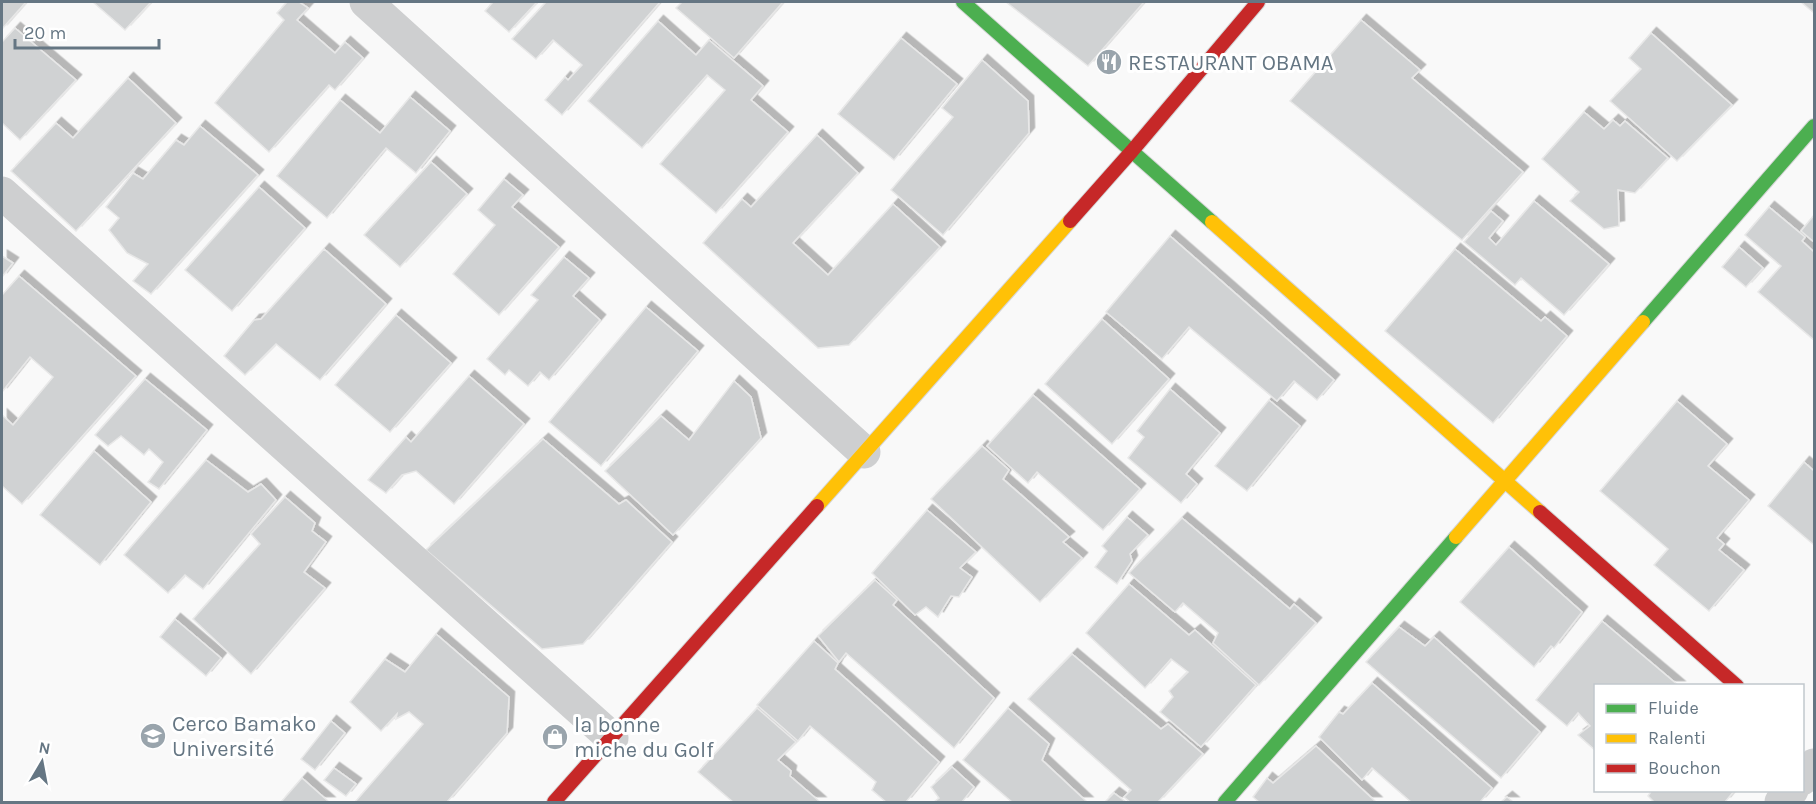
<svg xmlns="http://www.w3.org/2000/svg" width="1816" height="804" font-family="Karla,sans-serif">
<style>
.building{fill:#d0d2d3;stroke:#e8e8e8;stroke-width:1.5;filter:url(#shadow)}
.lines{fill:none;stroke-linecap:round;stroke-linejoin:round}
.fast-casing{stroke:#d5d6d7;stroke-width:16}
.slow-casing{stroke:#d5d6d7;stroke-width:16}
.jam-casing{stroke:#d5d6d7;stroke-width:16}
.street{stroke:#cecfd0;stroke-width:33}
.fast{stroke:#4caf50;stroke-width:14}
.slow{stroke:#ffc107;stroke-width:14}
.jam{stroke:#c62828;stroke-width:14}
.labels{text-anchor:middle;stroke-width:6;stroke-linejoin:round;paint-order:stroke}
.poi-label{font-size:22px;fill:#657683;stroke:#fff;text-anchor:start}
</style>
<defs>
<filter id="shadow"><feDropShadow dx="5.5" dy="-5.5" stdDeviation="0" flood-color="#0004"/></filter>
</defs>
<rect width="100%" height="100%" fill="#f9f9f9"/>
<g class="building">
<polygon points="2,2 26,2 2,29"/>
<polygon points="93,2 151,2 125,30"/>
<polygon points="287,2 299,2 308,8 297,20 335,53 345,42 363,58 335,90 329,85 269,152 215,103 284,20 277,13"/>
<polygon points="493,2 537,2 509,32 485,11"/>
<polygon points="546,2 660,2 562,115 545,100 565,77 568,80 582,65 553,40 536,59 512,39"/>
<polygon points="682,2 783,2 734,58 676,8"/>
<polygon points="1006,2 1144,2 1088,66"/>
<polygon points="1801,2 1814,2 1814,13"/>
<polygon points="1361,20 1420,70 1412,78 1523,172 1462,240 1290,101"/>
<polygon points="658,21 696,55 709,40 763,86 751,100 788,132 716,213 660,164 725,90 707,75 642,148 588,101"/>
<polygon points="15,28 76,80 20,140 2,123 2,42"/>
<polygon points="1651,33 1732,105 1677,161 1610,101 1641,69 1629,58"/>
<polygon points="901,38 957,84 894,160 838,114"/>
<polygon points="982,60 1028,101 1029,133 943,235 891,190 953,117 942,108"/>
<polygon points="128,78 176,123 76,231 11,171 56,123 73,138"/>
<polygon points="410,97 450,131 416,173 386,148 327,218 277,176 340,100 380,133"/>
<polygon points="1584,112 1604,129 1613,120 1620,126 1625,121 1668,158 1635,193 1618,190 1619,226 1604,229 1570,201 1579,192 1542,159"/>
<polygon points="200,126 258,175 151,294 133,281 148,264 127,253 109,230 119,218 106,207 133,173 143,179 176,140 184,145"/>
<polygon points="817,135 858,173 793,243 828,275 893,204 940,247 849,345 818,348 703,243 742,199 751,207"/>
<polygon points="431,162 467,194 400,267 364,235"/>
<polygon points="504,179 523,195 512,207 559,247 499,315 453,274 495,225 478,210"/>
<polygon points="259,187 305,228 232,311 185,270"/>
<polygon points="1534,201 1609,264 1564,315 1521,278 1515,285 1464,242 1491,211 1503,221 1489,238 1496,245"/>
<polygon points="1769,207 1805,237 1802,241 1814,252 1814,340 1758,292 1781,266 1745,235"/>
<polygon points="1814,215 1814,242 1801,231"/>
<polygon points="1170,236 1334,380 1317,400 1294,381 1277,401 1189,327 1162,359 1106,312"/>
<polygon points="1739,247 1763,268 1746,287 1722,267"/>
<polygon points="324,249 386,304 320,380 276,344 245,375 224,356 254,320 261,319"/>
<polygon points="1455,249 1541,321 1545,317 1567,336 1493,423 1385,331"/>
<polygon points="2,256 13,263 2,277"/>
<polygon points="564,257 589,278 573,296 600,320 549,380 540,372 528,386 509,370 505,375 487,359 538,300 531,295"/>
<polygon points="19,276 136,376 22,504 2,486 2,415 13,425 53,377 30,357 2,392 2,295"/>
<polygon points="646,307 698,351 601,466 549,422"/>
<polygon points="396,315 451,363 390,432 335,385"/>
<polygon points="1102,319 1169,379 1112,444 1045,384"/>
<polygon points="469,376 524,424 454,504 416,471 402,475 386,493 368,480 406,437 411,442"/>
<polygon points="145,379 207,430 159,489 148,482 163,462 149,449 144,455 121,436 108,446 95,435"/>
<polygon points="734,381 751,397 761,438 673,535 605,471 661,416 689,440"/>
<polygon points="1170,389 1220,433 1186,474 1197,484 1181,503 1128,458 1144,437 1137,431"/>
<polygon points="1033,395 1140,489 1103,530 1037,472 1028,483 987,446"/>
<polygon points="1269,400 1300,426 1247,491 1215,466"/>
<polygon points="1677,401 1727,444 1708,466 1749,500 1717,538 1724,544 1719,550 1744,570 1709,611 1654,565 1668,549 1600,491"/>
<polygon points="543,439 619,504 626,500 672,542 583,644 542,649 426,550"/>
<polygon points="982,446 1009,470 1003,479 1069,537 1063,542 1082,558 1040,602 931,499"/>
<polygon points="94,451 151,502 100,565 40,515"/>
<polygon points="206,460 248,492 261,484 276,500 203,589 185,575 168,593 124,555"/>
<polygon points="1804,462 1814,471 1814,545 1768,506"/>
<polygon points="285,497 315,523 312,531 326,542 304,572 325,588 251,674 193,619 260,544 251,534"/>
<polygon points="927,510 976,552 960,568 972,577 959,597 951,596 938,617 926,607 915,615 872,573"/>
<polygon points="1127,517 1148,535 1130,554 1132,561 1117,584 1095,567 1107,551 1102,546"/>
<polygon points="1182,518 1290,609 1294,604 1316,623 1259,685 1213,643 1218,633 1183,603 1175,612 1129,573"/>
<polygon points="1509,547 1582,612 1554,648 1551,646 1534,667 1460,602"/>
<polygon points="875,580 897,600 893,605 994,698 954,748 846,653 839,662 818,636"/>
<polygon points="1129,584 1189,635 1195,630 1256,685 1201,747 1160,712 1173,697 1169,691 1188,672 1171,659 1145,688 1086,633"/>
<polygon points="175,619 221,658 206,676 160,637"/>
<polygon points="1602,621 1679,686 1596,686 1596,751 1578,735 1590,726 1578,713 1567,726 1536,700"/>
<polygon points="1399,627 1425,646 1434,637 1540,732 1501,778 1366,662"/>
<polygon points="436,634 509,697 507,733 447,802 355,802 423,724 409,712 396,719 397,714 381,731 350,702 385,659 405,672"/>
<polygon points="814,641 838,663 835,669 939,762 906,802 886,802 872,790 876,782 810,726 798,741 757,705"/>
<polygon points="1072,654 1161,729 1168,724 1203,754 1158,802 1130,802 1124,797 1131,790 1028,699"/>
<polygon points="1372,683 1492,788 1480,802 1411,802 1372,768 1362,780 1319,737 1339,712 1343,714"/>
<polygon points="757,708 796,742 778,760 791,771 790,776 820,802 733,802 698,772"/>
<polygon points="1008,708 1049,744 1042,760 1087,802 1012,802 963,760"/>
<polygon points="331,721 345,733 315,770 301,759"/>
<polygon points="1316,746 1376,802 1259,802 1253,797 1267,778 1273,783"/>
<polygon points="952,767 974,787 962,802 934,802 939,798 931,787"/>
<polygon points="334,768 356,784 346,796 324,780"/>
<polygon points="302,778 329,802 281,802"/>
<polygon points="1652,790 1735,790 1725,802 1654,802 1648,796"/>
<polygon points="1114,793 1126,802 1105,802"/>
<polygon points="1507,797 1513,802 1501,802"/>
</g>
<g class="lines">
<g class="fast-casing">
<g id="fast">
<polyline points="963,2 1212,222"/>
<polyline points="1643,322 1814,126"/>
<polyline points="1225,802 1456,537"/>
</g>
</g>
<g class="slow-casing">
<g id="slow">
<polyline points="1212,222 1540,512"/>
<polyline points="817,506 1070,221"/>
<polyline points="1456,537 1643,322"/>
</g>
</g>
<g class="jam-casing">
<g id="jam">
<polyline points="1070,221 1132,151 1258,2"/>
<polyline points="1540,512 1737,686"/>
<polyline points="554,802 817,506"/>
</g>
</g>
<g class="street">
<polyline points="366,2 864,452"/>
<polyline points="2,193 612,738"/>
<polyline points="1802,779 1814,765"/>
<polyline points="1781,802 1792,790"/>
</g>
<use href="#fast" class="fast"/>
<use href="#slow" class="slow"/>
<use href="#jam" class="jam"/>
</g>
<defs>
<g id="restaurant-disc" transform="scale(1.35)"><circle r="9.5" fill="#99a4ac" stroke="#fff"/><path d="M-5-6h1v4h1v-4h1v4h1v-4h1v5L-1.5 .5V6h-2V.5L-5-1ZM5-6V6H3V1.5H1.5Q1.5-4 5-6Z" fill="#fff"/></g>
<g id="university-disc" transform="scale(1.35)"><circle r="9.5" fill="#99a4ac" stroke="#fff"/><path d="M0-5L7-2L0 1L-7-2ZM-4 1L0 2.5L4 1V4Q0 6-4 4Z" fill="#fff"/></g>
<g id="shop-disc" transform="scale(1.35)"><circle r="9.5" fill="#99a4ac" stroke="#fff"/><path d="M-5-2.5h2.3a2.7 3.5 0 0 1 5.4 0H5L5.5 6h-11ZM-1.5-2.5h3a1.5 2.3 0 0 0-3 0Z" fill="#fff"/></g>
</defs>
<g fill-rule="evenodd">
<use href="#restaurant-disc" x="1109" y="62"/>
<use href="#university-disc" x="153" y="736"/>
<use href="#shop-disc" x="555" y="737"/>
</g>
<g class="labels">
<g class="poi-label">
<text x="1128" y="70">RESTAURANT OBAMA</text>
<text x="172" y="731">Cerco Bamako<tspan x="172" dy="25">Université</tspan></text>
<text x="574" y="732">la bonne<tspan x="574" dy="25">miche du Golf</tspan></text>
</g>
</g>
<rect width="1816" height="804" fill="none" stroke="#657683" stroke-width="6"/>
<rect x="1594" y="684" width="210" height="108" fill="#ffffff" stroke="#c1c8cd" stroke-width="1.5"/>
<rect x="1606" y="704" width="30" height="9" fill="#4caf50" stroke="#c1c8cd" stroke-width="1.5"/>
<text x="1648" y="714" font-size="18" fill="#657683">Fluide</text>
<rect x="1606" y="734" width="30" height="9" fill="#ffc107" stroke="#c1c8cd" stroke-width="1.5"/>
<text x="1648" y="744" font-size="18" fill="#657683">Ralenti</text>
<rect x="1606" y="764" width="30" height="9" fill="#c62828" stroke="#c1c8cd" stroke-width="1.5"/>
<text x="1648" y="774" font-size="18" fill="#657683">Bouchon</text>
<g transform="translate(42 762) rotate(10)" stroke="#ffffff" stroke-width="4.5" paint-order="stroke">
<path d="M0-4.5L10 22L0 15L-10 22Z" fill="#657683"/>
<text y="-9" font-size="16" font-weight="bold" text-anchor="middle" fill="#657683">N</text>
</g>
<path d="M15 39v9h144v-9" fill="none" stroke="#657683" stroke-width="3"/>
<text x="24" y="39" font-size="18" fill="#657683" stroke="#ffffff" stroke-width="4.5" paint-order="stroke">20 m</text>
</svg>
